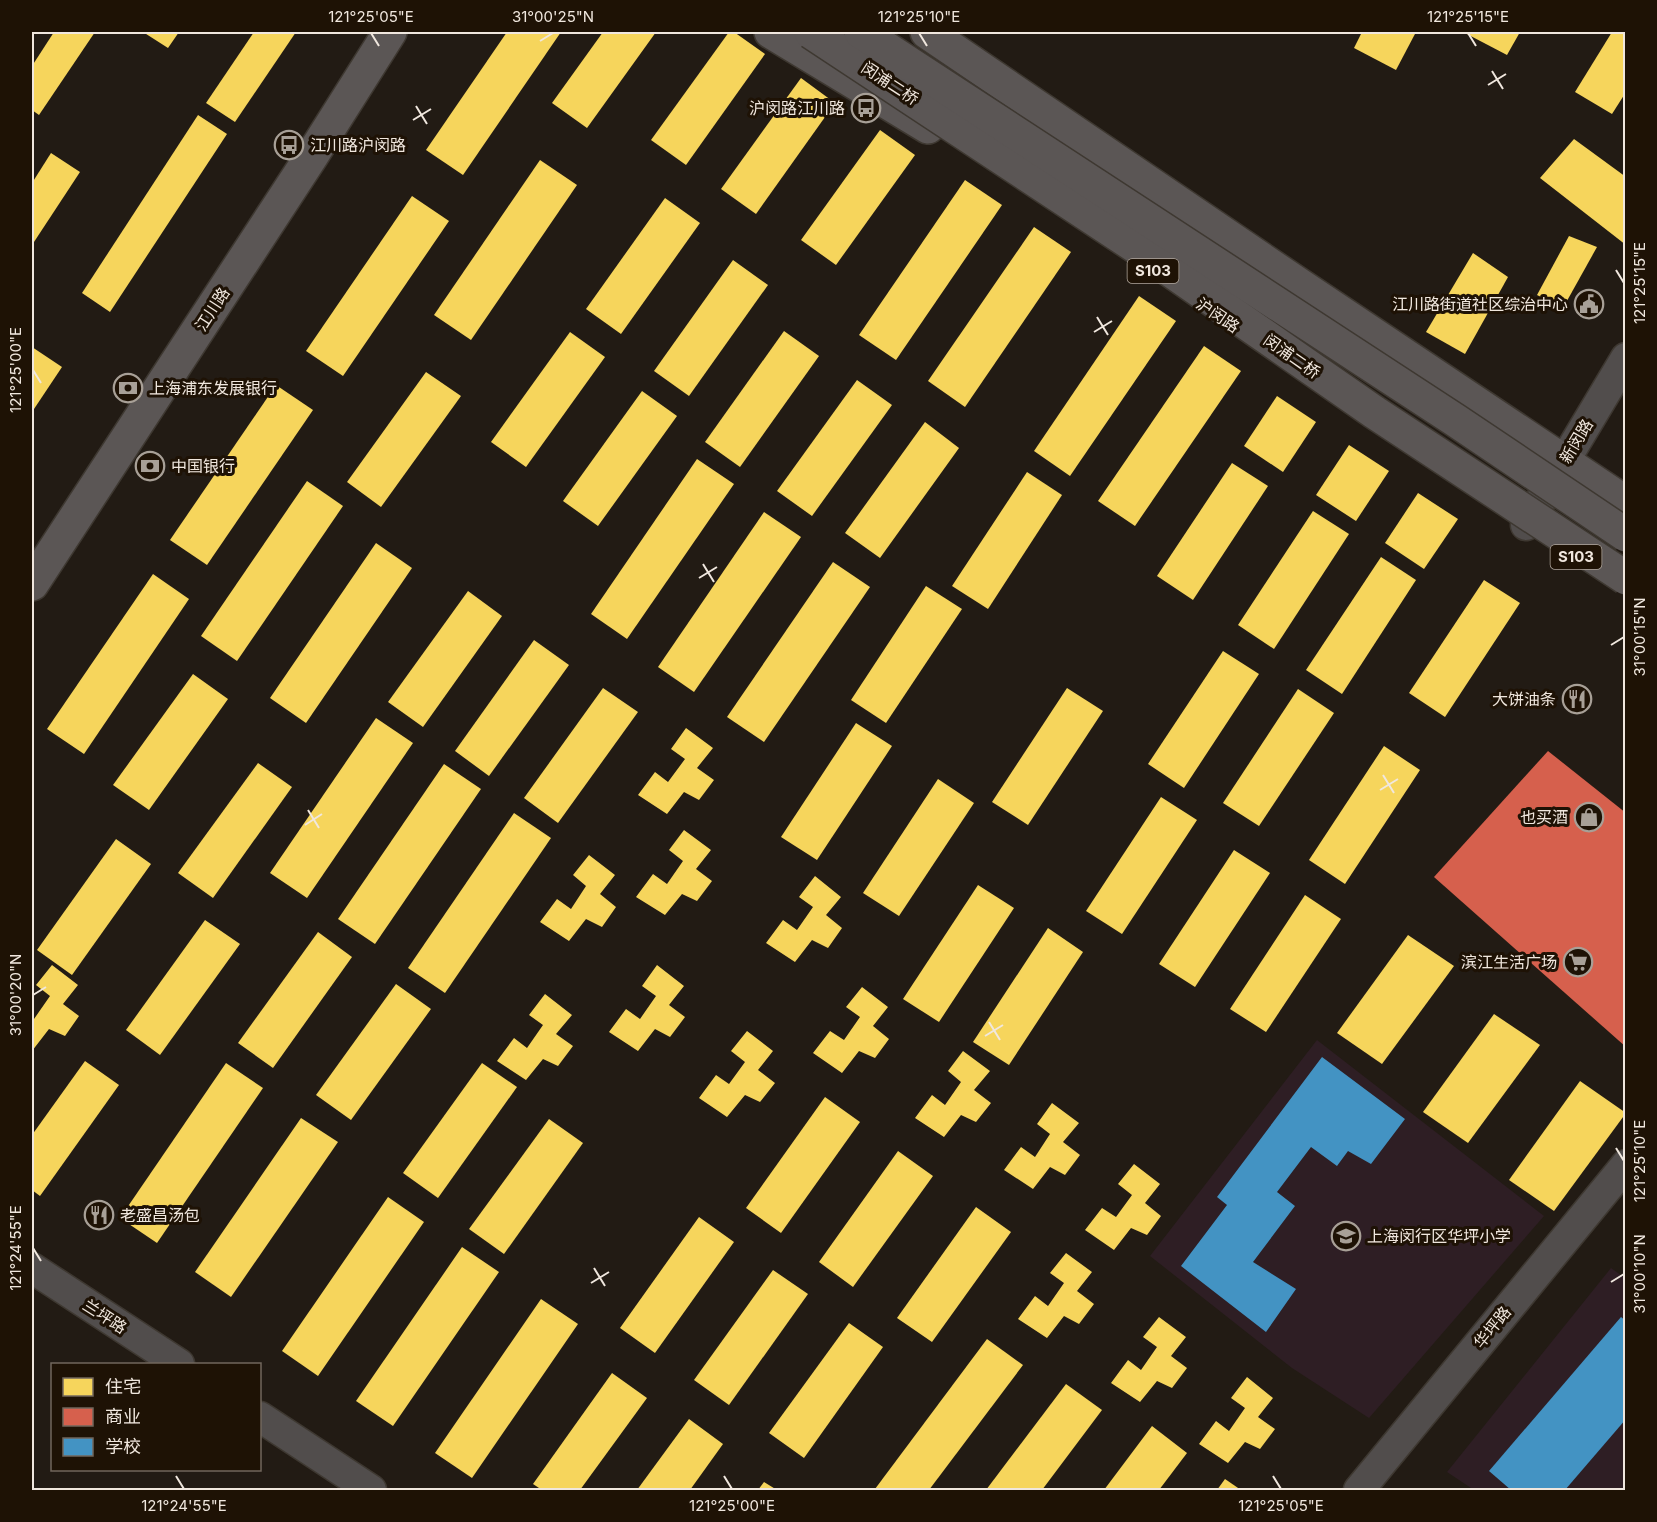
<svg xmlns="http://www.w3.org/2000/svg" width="1657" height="1522" font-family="Inter,'Noto Sans SC',sans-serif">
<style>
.education{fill:#2e1e24}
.homes{fill:#f6d55c}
.shops{fill:#d6604d}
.schools{fill:#4393c3}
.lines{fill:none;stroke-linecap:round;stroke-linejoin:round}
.minor-casing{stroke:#3e3831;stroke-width:33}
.major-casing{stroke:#3e3831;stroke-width:36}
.minor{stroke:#514d4c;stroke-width:30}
.major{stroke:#5b5655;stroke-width:33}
.rail{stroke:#5c5755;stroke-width:4.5;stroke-dasharray:3 6;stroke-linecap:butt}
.major-bridge-casing{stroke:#3e3831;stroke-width:36;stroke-linecap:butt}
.major-bridge{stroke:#5b5655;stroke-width:33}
.ticks{fill:none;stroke:#f0e7de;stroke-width:2}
.labels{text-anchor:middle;stroke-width:6;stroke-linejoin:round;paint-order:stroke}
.shield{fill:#1e1205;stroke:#b1a79d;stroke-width:1.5}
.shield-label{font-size:15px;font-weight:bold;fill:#f0e7de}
.street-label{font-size:16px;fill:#f0e7de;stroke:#1e1205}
.poi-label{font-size:16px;fill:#f0e7de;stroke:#1e1205;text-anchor:end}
.neatline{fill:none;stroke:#f0e7de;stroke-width:2}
.ticks-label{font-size:15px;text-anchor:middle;fill:#f0e7de}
</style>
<rect width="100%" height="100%" fill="#221b14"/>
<g class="education">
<polygon points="1317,1040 1544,1216 1369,1418 1292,1368 1150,1256"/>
<polygon points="1611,1268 1625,1278 1625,1490 1474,1490 1447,1472"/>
</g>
<g class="homes">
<polygon points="54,32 95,32 39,115 32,110 32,66"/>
<polygon points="143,32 179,32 168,48"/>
<polygon points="254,32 296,32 235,122 206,103"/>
<polygon points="507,32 561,32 463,175 426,150"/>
<polygon points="603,32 656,32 587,128 552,103"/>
<polygon points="729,32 734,32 765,54 686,165 651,140"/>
<polygon points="1362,32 1416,32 1396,70 1354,48"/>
<polygon points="1463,32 1520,32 1507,55"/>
<polygon points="1612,32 1626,32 1626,92 1612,114 1575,92"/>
<polygon points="801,78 835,103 756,214 721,189"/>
<polygon points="198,115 227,134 110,312 82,293"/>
<polygon points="880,130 915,155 836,265 801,240"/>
<polygon points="1574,139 1626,177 1626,245 1540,178"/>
<polygon points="51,153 80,172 32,245 32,183"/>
<polygon points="540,160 577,185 471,340 434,315"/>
<polygon points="965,180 1002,205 896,360 859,335"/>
<polygon points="412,196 449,221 343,376 306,351"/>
<polygon points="665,198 700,223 621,334 586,309"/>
<polygon points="1034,227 1071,252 965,407 928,381"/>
<polygon points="1569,236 1597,247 1563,308 1537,295"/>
<polygon points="1473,253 1508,277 1465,354 1426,332"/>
<polygon points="733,260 768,285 689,396 654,371"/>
<polygon points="1139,296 1176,321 1070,476 1034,451"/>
<polygon points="784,331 819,356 740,467 705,442"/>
<polygon points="570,332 605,357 526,467 491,442"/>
<polygon points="1204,346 1241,371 1135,526 1098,501"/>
<polygon points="32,347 62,367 32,412"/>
<polygon points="426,372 461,396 381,507 347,482"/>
<polygon points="857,380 892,405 812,516 777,491"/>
<polygon points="276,385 313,410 207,565 170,540"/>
<polygon points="642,391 677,416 598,526 563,501"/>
<polygon points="1277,396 1316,422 1283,472 1244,446"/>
<polygon points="925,422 959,448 880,558 845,533"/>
<polygon points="1349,445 1389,471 1356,521 1316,495"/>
<polygon points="697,459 734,484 627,639 591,614"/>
<polygon points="1232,463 1268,486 1193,600 1157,576"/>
<polygon points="1027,472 1062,495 988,609 952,586"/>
<polygon points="307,481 343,506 237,661 201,636"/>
<polygon points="1418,493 1458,519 1424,569 1385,543"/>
<polygon points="1313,511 1349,534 1274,649 1238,625"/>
<polygon points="764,512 801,537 694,692 658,667"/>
<polygon points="376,543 412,568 306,723 270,698"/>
<polygon points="1381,557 1416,580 1342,694 1306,670"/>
<polygon points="833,562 870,587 764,742 727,717"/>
<polygon points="153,574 189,599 84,754 47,729"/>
<polygon points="1484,580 1520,603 1445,717 1409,693"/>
<polygon points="926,586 962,609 886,723 851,700"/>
<polygon points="468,591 502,616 423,727 388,702"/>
<polygon points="534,640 569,665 489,776 455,751"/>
<polygon points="1223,651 1259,674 1184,788 1148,764"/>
<polygon points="193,674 228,699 149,810 113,785"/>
<polygon points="603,688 638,712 558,823 524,798"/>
<polygon points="1067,688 1103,711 1028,825 992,802"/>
<polygon points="1298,689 1334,713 1259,826 1223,803"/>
<polygon points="376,718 413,743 307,898 270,873"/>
<polygon points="856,723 892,746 817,860 781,837"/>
<polygon points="686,728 713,748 697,768 714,780 699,800 684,792 667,814 638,795 655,772 668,782 685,759 671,749"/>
<polygon points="1384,746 1420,770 1345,884 1309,860"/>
<polygon points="258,763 292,787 213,898 178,873"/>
<polygon points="444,764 481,789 375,944 338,919"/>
<polygon points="938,779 974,803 899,916 863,893"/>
<polygon points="1161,797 1197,820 1122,934 1086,911"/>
<polygon points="514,813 551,838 445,993 408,968"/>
<polygon points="684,830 711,850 696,869 712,881 697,901 682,894 665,915 636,897 653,874 667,884 683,861 669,850"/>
<polygon points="116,839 151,864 72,975 37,950"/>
<polygon points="1234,850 1270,873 1195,987 1159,964"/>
<polygon points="589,855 615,875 600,894 616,907 602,927 586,919 569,941 540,922 557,899 571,909 586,886 573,875"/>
<polygon points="815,876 841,897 826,915 842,928 828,948 812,940 795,962 766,943 783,920 797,930 813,907 799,897"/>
<polygon points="978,885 1014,908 939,1022 903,999"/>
<polygon points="1305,895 1341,919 1266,1032 1230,1009"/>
<polygon points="205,920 240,944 160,1055 126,1030"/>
<polygon points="1048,928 1083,952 1009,1065 973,1042"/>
<polygon points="318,932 352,957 273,1068 238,1043"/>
<polygon points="1408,935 1454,966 1382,1064 1337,1033"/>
<polygon points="52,965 78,985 63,1004 79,1016 65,1036 49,1029 32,1051 32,1017 34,1019 50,996 36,985"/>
<polygon points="657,965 684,986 669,1005 685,1017 670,1037 655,1029 638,1051 609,1032 626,1009 640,1019 656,996 642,986"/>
<polygon points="396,984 431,1009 351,1120 316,1095"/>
<polygon points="862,987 888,1007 873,1026 889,1039 875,1058 859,1051 842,1073 813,1053 830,1031 844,1040 860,1017 846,1007"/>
<polygon points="545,994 572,1015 556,1034 573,1046 558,1066 543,1059 526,1080 497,1061 514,1038 527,1048 543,1025 529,1015"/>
<polygon points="1494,1014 1540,1045 1468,1143 1423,1112"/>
<polygon points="747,1031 773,1051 758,1070 775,1083 760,1102 745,1095 727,1117 699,1098 716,1075 729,1084 745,1062 731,1051"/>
<polygon points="963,1051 990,1071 974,1090 991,1103 976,1122 961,1115 944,1137 915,1118 932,1095 945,1105 961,1082 948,1071"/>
<polygon points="85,1061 119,1085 40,1196 32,1190 32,1135"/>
<polygon points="226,1063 263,1088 157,1243 120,1218"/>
<polygon points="482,1063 517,1087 438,1198 403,1173"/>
<polygon points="1580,1081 1626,1113 1554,1211 1509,1180"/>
<polygon points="825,1097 860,1122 781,1233 746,1208"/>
<polygon points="1052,1103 1079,1123 1063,1142 1080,1155 1065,1175 1050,1167 1033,1189 1004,1170 1021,1147 1035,1157 1050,1134 1037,1124"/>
<polygon points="301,1118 338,1142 231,1297 195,1272"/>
<polygon points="549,1119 583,1143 504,1254 469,1229"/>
<polygon points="898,1151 933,1176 853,1287 819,1262"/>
<polygon points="1134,1164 1160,1184 1145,1203 1161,1216 1147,1235 1131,1228 1114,1250 1085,1230 1102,1208 1116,1217 1132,1195 1118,1184"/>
<polygon points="388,1197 424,1222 318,1376 282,1351"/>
<polygon points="976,1207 1011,1232 932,1342 897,1318"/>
<polygon points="699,1217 734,1242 655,1353 620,1328"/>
<polygon points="462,1247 499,1272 393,1426 356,1401"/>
<polygon points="1066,1253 1092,1272 1077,1291 1094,1304 1079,1324 1064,1316 1047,1338 1018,1319 1035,1296 1048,1306 1064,1283 1050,1273"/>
<polygon points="773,1270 808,1294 729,1405 694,1380"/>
<polygon points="541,1299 578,1324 472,1478 435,1453"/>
<polygon points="1159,1317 1186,1337 1171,1356 1187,1368 1172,1388 1157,1381 1140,1402 1111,1383 1128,1360 1141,1370 1157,1347 1143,1337"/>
<polygon points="849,1323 883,1347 804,1458 769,1433"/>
<polygon points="987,1339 1023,1365 929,1490 875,1489"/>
<polygon points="612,1373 647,1398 580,1490 542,1490 533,1484"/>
<polygon points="1247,1377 1273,1398 1258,1417 1275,1429 1260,1449 1245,1442 1228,1463 1199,1444 1216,1421 1229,1431 1245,1408 1231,1398"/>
<polygon points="1066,1384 1102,1410 1042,1490 986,1490"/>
<polygon points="689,1419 723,1444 690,1490 637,1490"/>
<polygon points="1152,1426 1187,1453 1159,1490 1104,1490"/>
<polygon points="1225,1479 1241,1490 1217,1490"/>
<polygon points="764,1482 777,1490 758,1490"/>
</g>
<polygon class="shops" points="1548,751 1626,813 1626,1047 1434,877"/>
<g class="schools">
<polygon points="1322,1057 1405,1119 1371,1164 1348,1151 1337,1166 1311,1147 1277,1192 1295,1206 1253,1262 1296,1289 1266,1332 1181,1266 1227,1205 1217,1197"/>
<polygon points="1621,1317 1626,1321 1626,1419 1565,1490 1511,1490 1489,1471"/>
</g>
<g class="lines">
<g class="minor-casing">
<g id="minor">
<polyline points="1526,525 1626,358"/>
<polyline points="32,1268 179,1364"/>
<polyline points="260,1417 371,1490"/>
<polyline points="1359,1490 1626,1165"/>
</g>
</g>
<g class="major-casing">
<g id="major">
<polyline points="771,32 928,127"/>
<polyline points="927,32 1301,286 1626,503"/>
<polyline points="32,584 311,157 390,32"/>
</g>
</g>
<use href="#minor" class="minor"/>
<use href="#major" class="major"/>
<g class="rail">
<polyline points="820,32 1626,567"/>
<polyline points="845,32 1626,550"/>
</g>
<g class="major-bridge-casing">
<g id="major-bridge">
<polyline points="811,32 1147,254 1374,412 1626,578"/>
<polyline points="861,32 1455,420 1626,535"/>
</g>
</g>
<use href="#major-bridge" class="major-bridge"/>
</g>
<path class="ticks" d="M 371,33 L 379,46M 919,33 L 927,46M 1468,33 L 1476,46M 540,41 L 553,33M 1492,71 L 1503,89M 1488,85 L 1506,74M 416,106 L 427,124M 413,120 L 431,109M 1616,270 L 1624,283M 1097,317 L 1108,335M 1094,332 L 1112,321M 33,370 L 41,383M 703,564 L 714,582M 699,578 L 717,567M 1611,645 L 1624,637M 1383,775 L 1394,793M 1380,790 L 1398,779M 308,810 L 319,828M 305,825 L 322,814M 33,995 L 46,987M 989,1022 L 1000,1040M 985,1036 L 1003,1025M 1616,1148 L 1624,1161M 33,1248 L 41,1261M 594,1268 L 605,1286M 1611,1282 L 1624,1274M 591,1283 L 609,1272M 176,1476 L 184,1489M 724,1476 L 732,1489M 1273,1476 L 1281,1489"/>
<defs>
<g id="bus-ring" transform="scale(1.5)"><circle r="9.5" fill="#1e1205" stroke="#a8a097" stroke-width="1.5"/><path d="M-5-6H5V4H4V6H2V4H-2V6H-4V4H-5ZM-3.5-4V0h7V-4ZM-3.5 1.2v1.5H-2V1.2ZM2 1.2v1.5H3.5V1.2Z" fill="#a8a097"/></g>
<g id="civic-ring" transform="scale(1.5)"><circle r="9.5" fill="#1e1205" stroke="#a8a097" stroke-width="1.5"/><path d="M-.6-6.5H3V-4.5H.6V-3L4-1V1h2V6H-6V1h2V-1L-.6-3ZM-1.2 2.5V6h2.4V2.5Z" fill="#a8a097"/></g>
<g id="bank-ring" transform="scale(1.5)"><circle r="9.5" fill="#1e1205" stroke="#a8a097" stroke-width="1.5"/><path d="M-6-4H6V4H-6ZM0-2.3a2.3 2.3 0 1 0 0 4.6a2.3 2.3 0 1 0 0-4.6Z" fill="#a8a097"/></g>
<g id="restaurant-ring" transform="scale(1.5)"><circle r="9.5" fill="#1e1205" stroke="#a8a097" stroke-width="1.5"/><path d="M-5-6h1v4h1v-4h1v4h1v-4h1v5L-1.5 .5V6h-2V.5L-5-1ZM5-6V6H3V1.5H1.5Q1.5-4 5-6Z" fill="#a8a097"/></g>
<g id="shop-ring" transform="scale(1.5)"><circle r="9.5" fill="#1e1205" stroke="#a8a097" stroke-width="1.5"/><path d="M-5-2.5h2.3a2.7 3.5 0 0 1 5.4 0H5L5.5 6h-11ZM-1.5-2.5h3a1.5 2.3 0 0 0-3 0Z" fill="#a8a097"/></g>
<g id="supermarket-ring" transform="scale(1.5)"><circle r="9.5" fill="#1e1205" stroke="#a8a097" stroke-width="1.5"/><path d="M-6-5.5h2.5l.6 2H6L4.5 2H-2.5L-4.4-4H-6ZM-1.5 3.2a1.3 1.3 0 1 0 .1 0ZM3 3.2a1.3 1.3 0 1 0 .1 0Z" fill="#a8a097"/></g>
<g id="school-ring" transform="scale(1.5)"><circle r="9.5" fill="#1e1205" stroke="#a8a097" stroke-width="1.5"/><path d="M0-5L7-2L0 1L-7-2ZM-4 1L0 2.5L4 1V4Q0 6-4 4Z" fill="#a8a097"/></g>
</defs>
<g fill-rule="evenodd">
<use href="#bus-ring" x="866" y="108"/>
<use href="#bus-ring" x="289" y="145"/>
<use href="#civic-ring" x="1589" y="304"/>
<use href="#bank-ring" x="128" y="388"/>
<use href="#bank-ring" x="150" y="466"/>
<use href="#restaurant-ring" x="1577" y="699"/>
<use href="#shop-ring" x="1589" y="817"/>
<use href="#supermarket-ring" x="1578" y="962"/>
<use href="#restaurant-ring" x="99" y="1215"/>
<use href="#school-ring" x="1346" y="1236"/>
</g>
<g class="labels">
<g class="shield">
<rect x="1127.5" y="259" width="51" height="24" rx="4.5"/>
<rect x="1550.5" y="545" width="51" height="24" rx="4.5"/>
</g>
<g class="shield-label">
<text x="1153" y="276">S103</text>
<text x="1576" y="562">S103</text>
</g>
<g class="street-label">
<text transform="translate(890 83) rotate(33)" y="6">闵浦二桥</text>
<text transform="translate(212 309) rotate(-57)" y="6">江川路</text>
<text transform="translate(1218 315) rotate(34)" y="6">沪闵路</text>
<text transform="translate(1292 356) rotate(35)" y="6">闵浦二桥</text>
<text transform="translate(1576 441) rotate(-59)" y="6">新闵路</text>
<text transform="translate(105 1316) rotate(33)" y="6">兰坪路</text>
<text transform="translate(1492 1327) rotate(-51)" y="6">华坪路</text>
</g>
<g class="poi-label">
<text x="845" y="114">沪闵路江川路</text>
<text x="310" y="151" text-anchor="start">江川路沪闵路</text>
<text x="1568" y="310">江川路街道社区综治中心</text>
<text x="149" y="394" text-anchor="start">上海浦东发展银行</text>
<text x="171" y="472" text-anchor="start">中国银行</text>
<text x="1556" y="705">大饼油条</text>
<text x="1568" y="823">也买酒</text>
<text x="1557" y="968">滨江生活广场</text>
<text x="120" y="1221" text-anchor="start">老盛昌汤包</text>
<text x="1367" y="1242" text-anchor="start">上海闵行区华坪小学</text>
</g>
</g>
<rect width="1657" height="1522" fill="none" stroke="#1e1205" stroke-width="66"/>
<rect x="51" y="1363" width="210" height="108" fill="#1e1205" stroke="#72675c" stroke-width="1.5"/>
<rect x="63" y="1378" width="30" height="18" fill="#f6d55c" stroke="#72675c" stroke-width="1.5"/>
<text x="105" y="1393" font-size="18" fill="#f0e7de">住宅</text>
<rect x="63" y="1408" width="30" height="18" fill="#d6604d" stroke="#72675c" stroke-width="1.5"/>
<text x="105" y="1423" font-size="18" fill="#f0e7de">商业</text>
<rect x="63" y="1438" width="30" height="18" fill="#4393c3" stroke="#72675c" stroke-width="1.5"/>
<text x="105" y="1453" font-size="18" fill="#f0e7de">学校</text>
<rect x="33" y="33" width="1591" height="1456" class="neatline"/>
<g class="ticks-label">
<text x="371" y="22">121°25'05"E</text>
<text x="553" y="22">31°00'25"N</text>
<text x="919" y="22">121°25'10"E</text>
<text x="1468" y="22">121°25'15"E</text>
<text transform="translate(1640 283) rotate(-90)" y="5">121°25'15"E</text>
<text transform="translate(16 370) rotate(-90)" y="5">121°25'00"E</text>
<text transform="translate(1640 637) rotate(-90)" y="5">31°00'15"N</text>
<text transform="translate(16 995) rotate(-90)" y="5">31°00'20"N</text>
<text transform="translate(1640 1161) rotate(-90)" y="5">121°25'10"E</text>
<text transform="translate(16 1248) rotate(-90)" y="5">121°24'55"E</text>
<text transform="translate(1640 1274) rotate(-90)" y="5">31°00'10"N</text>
<text x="184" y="1511">121°24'55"E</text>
<text x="732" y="1511">121°25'00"E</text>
<text x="1281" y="1511">121°25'05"E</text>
</g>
</svg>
